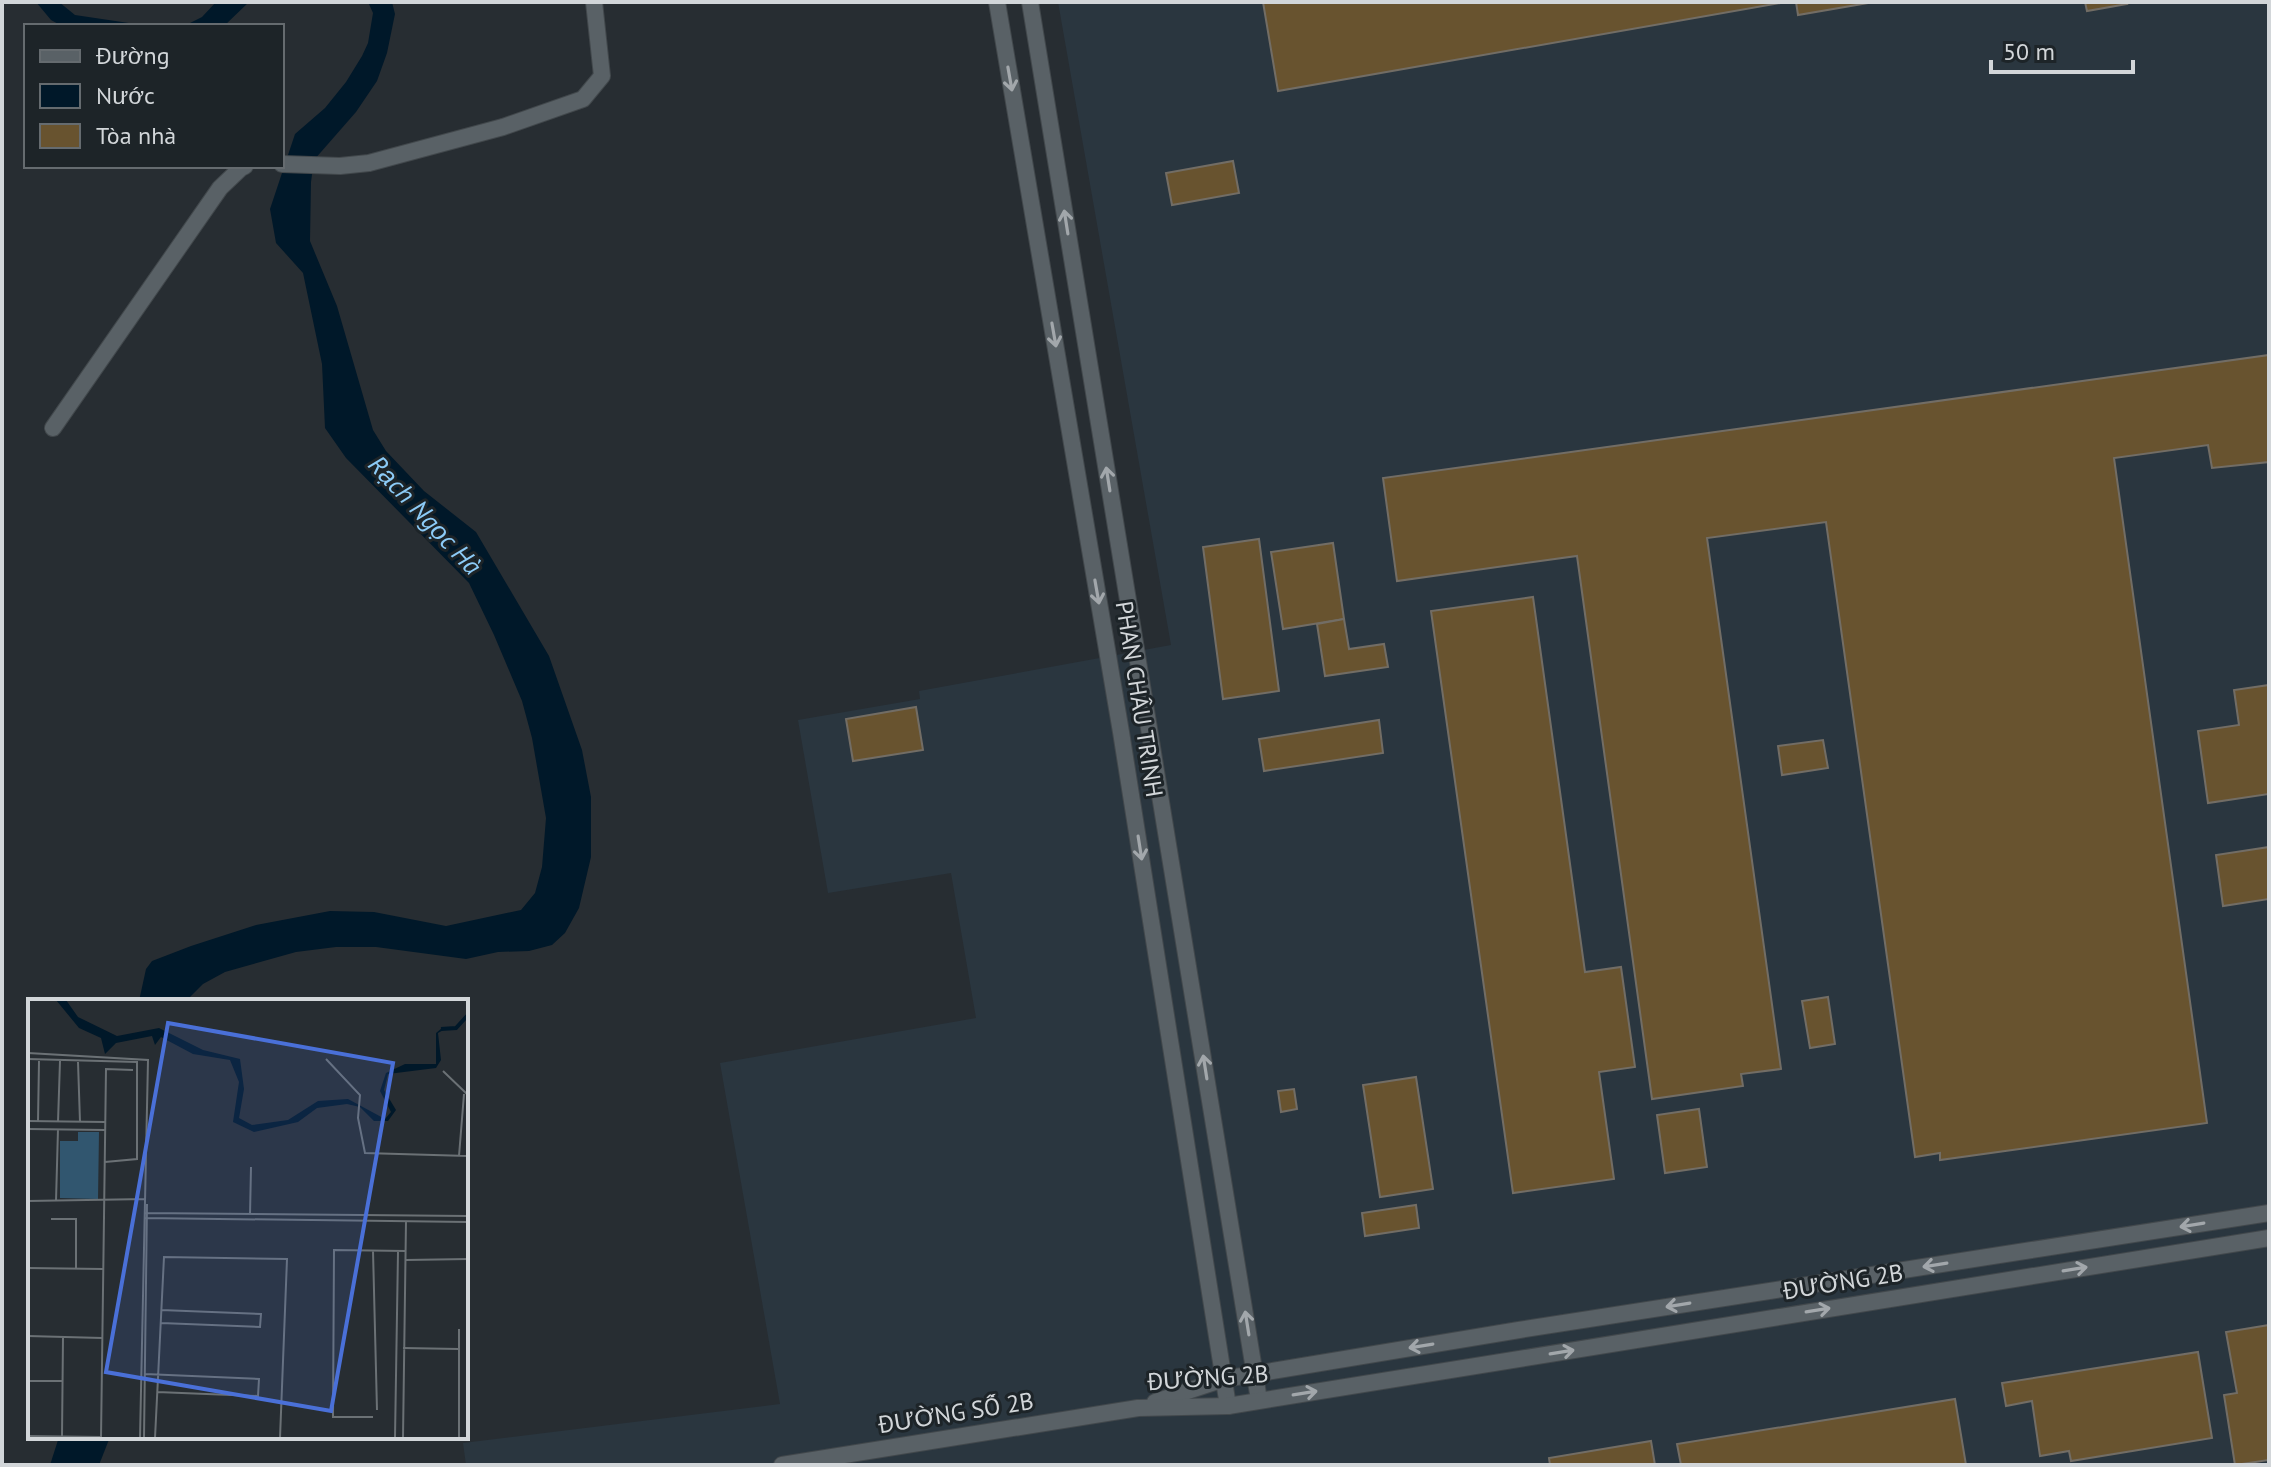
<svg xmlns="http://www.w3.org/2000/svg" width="2271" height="1467" font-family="'PT Sans',sans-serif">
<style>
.built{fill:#2a363f}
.water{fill:#001829}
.building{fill:#68532f;stroke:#726d65;stroke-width:2}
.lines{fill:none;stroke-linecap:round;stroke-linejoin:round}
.street-casing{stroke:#42484c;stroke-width:18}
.street{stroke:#596166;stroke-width:16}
.oneway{stroke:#a2a7ab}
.labels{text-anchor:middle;stroke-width:6;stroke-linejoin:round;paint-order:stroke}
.street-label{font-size:24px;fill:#d2d6d9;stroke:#1d2428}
.water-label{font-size:26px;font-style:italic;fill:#8ccbf7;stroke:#1d2428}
.inset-river{fill:none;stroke:#001829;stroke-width:4}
.inset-road{fill:none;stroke:#6b7175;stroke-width:2}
.view{fill:#4a70d8;fill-opacity:0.15;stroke:#4a70d8;stroke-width:4}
.inset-edge{fill:none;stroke:#d2d6d9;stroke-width:4}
</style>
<rect width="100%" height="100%" fill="#272d32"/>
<polygon class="built" points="1058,2 2269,2 2269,1465 466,1465 463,1443 780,1404 720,1063 976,1018 951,873 828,893 798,720 920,699 919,691 1171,645"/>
<g class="water">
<polygon points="36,2 59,2 75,15 149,26 62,26 51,20"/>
<polygon points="216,2 249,2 224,26 184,26 202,17"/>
<polygon points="368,2 392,2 395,14 387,53 377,81 356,112 314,160 311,182 310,241 337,306 373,430 386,451 424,491 476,532 549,656 582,750 591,797 591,857 579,908 565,933 552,945 529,951 498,952 466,959 376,947 336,947 296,952 225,972 203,984 186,1001 139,1001 146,969 152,961 191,946 256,925 330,911 374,912 446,926 521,910 535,893 542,867 546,818 532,738 522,701 494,635 469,583 346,458 325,428 322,364 303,273 276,243 270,209 295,134 325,108 346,82 362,56 368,43 373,13"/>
<polygon points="59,1437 110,1437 99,1465 50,1465"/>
</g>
<g class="building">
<polygon points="1263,2 1786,2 1278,91"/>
<polygon points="1796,2 1874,2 1798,15"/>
<polygon points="2085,2 2126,2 2127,4 2087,11"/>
<polygon points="1233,161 1239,193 1172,205 1166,173"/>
<polygon points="2269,355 2269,462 2212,468 2208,445 2114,458 2207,1123 1940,1160 1940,1153 1915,1157 1826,522 1707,538 1781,1069 1741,1074 1743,1086 1652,1099 1577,556 1397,581 1383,478"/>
<polygon points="1259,539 1279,691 1223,699 1203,547"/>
<polygon points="1333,543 1344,619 1283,629 1271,552"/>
<polygon points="1533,597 1585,972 1621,967 1635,1067 1599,1072 1614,1179 1513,1193 1431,611"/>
<polygon points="1344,619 1349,649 1384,644 1388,667 1325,676 1317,624"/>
<polygon points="2269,685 2269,794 2208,803 2198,731 2239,725 2234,690"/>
<polygon points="916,707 923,750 853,761 846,719"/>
<polygon points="1379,720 1383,753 1264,771 1259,739"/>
<polygon points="1823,740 1828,768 1782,775 1778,746"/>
<polygon points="2269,847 2269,899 2223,906 2216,855"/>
<polygon points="1828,997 1835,1044 1810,1048 1802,1001"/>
<polygon points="1416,1077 1433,1189 1380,1197 1363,1085"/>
<polygon points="1294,1089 1297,1109 1281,1112 1278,1091"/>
<polygon points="1699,1109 1707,1167 1665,1173 1657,1115"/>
<polygon points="1416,1205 1419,1228 1365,1236 1362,1213"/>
<polygon points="2269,1325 2269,1460 2235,1465 2224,1395 2237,1393 2226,1332"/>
<polygon points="2198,1352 2212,1438 2071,1461 2069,1451 2040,1456 2032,1401 2006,1406 2002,1383"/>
<polygon points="1955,1399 1966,1465 1681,1465 1677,1444"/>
<polygon points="1651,1441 1655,1465 1550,1465 1549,1458"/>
</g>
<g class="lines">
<g class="street-casing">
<g id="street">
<polyline points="997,2 1121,732 1228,1406"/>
<polyline points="1030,2 1259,1400"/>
<polyline points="282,164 340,166 369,163 503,127 583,99 602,76 594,2"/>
<polyline points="53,428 220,188 241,168 245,166"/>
<polyline points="1155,1402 1224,1379 1519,1330 2269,1213"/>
<polyline points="782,1465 1138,1408 1228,1406 2269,1238"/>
</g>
</g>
<use href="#street" class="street"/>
</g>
<defs><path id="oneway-shaft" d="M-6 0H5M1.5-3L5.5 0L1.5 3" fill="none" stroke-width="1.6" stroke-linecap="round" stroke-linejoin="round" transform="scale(2)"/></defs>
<g class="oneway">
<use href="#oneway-shaft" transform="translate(1010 79) rotate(80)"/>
<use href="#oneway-shaft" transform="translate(1066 222) rotate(-99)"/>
<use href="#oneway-shaft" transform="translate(1054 335) rotate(80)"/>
<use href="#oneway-shaft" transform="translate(1108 479) rotate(-99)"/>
<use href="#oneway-shaft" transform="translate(1097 592) rotate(80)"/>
<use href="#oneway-shaft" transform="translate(1140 848) rotate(81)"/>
<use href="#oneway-shaft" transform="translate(1205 1067) rotate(-99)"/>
<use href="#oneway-shaft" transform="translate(2192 1225) rotate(171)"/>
<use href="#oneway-shaft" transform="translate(1935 1265) rotate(171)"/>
<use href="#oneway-shaft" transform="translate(2075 1269) rotate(-9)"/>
<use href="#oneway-shaft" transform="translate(1678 1305) rotate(171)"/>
<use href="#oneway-shaft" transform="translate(1818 1310) rotate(-9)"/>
<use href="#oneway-shaft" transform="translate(1247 1323) rotate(-99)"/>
<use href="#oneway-shaft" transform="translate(1421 1346) rotate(171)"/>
<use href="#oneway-shaft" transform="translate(1562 1352) rotate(-9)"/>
<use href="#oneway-shaft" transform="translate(1305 1393) rotate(-9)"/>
</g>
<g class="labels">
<g class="street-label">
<text transform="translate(1139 699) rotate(81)" y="8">PHAN CHÂU TRINH</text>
<text transform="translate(1843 1282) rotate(-9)" y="8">ĐƯỜNG 2B</text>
<text transform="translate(1208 1378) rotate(-4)" y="8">ĐƯỜNG 2B</text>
<text transform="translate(956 1413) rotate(-9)" y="8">ĐƯỜNG SỐ 2B</text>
</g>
<g class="water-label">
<text transform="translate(425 515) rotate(47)" y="9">Rạch Ngọc Hà</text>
</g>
</g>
<g transform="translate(28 999)">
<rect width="440" height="440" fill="#272d32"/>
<path d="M 50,133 L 71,133 L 70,200 L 32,199 L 32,142 L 50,142 Z" fill="#31566f"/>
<path d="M 28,1 L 38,1 L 50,18 L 89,37 L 131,29 L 175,51 L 212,60 L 216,90 L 211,119 L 224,126 L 260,121 L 290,102 L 320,100 L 357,120 L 363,113 L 352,92 L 358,74 L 377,65 L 408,65 L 408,34 L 414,29 L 419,29 L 410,34 L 413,61 L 408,69 L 360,75 L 356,91 L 368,111 L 360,122 L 346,122 L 332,108 L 319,105 L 289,109 L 270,123 L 226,133 L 205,123 L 211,83 L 202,61 L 165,55 L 133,38 L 127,46 L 124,37 L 88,44 L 77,55 L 73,39 L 51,29 Z" fill="#001829"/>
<path class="inset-river" d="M 413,30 L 428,29 L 440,16"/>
<path class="inset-road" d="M 0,54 L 120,61 L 112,439M 0,60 L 109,63 L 109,160 L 77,163M 298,60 L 332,96 L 330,119 L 337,154 L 440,157M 50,63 L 52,123M 415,72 L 440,96M 0,122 L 77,123M 10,122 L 11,62M 30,123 L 32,62M 0,130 L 77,131M 431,157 L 436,95M 0,202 L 118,200M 28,202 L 30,130M 116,214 L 440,217M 222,216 L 223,168M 116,219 L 440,223M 23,220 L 48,220 L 48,270M 345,252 L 349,411M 378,261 L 440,260M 0,269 L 75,270M 133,324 L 232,328 L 233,315 L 133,311M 0,337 L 74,339M 375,349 L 431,350M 117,375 L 231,380 L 230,397 L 129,393M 0,382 L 34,382M 345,418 L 305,418 L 306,251 L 378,252M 0,437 L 73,438M 34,437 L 35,338M 73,439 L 78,70 L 105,71M 116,439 L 119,205M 127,439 L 136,258 L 259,260 L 252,439M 367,439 L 370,253M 375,439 L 378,222M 431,439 L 431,330"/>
<path class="view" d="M 140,24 L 365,64 L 303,412 L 78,373 Z"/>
<rect width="440" height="440" class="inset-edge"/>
</g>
<rect width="2271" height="1467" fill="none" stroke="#d2d6d9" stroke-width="8"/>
<rect x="24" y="24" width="260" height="144" fill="#1d2428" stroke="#656b6f" stroke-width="2"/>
<rect x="40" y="50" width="40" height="12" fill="#596166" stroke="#656b6f" stroke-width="2"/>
<text x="96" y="64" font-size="24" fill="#d2d6d9">Đường</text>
<rect x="40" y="84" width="40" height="24" fill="#001829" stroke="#656b6f" stroke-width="2"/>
<text x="96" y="104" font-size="24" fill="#d2d6d9">Nước</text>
<rect x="40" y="124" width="40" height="24" fill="#68532f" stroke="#656b6f" stroke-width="2"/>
<text x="96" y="144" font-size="24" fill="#d2d6d9">Tòa nhà</text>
<path d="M1991 60v12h142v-12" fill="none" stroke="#d2d6d9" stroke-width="4"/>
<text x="2003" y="60" font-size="24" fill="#d2d6d9" stroke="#1d2428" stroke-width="6" paint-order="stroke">50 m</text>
</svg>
